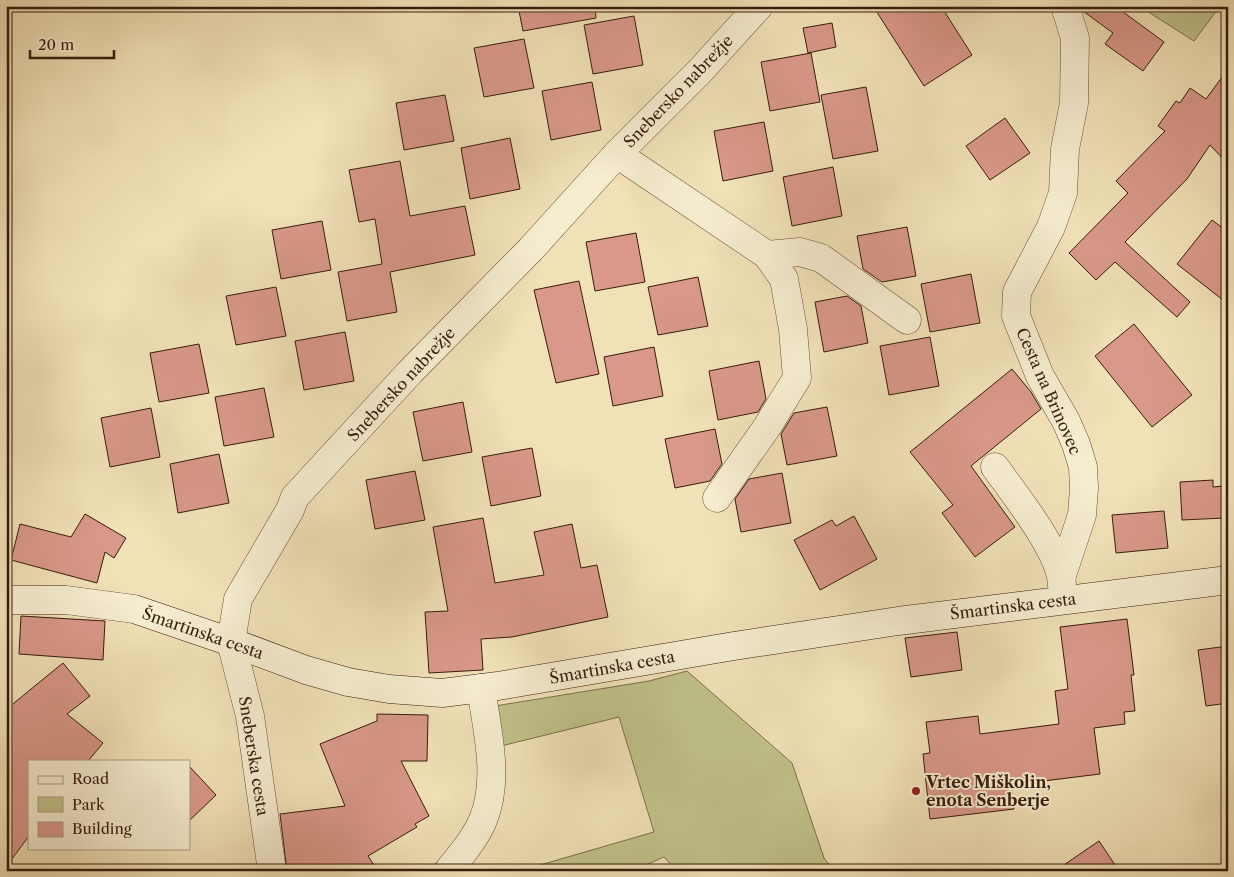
<svg xmlns="http://www.w3.org/2000/svg" width="1234" height="877" font-family="'Libre Caslon Text',serif">
<style>
.green{fill:#c0c18a;stroke:#7c6e4c}
.building{fill:#d99889;stroke:#371c0d}
.lines{fill:none;stroke-linecap:round;stroke-linejoin:round}
.street-casing{stroke:#664d38;stroke-width:29}
.secondary-casing{stroke:#371c0d;stroke-width:29}
.street{stroke:#f6ecd0;stroke-width:28}
.secondary{stroke:#f6ecd0;stroke-width:28}
.poi-dot{fill:#8f2418;stroke:#f6ecd0;stroke-width:2}
.labels{text-anchor:middle;stroke-width:4;stroke-linejoin:round;paint-order:stroke}
.street-label{font-size:16px;fill:#371c0d;stroke:#f6ecd0}
.poi-label{font-size:16px;font-weight:bold;fill:#371c0d;stroke:#f6ecd0;text-anchor:start}
</style>
<rect width="100%" height="100%" fill="#f1e1b7"/>
<filter id="stains"><feTurbulence type="fractalNoise" baseFrequency=".004" numOctaves="4"/><feColorMatrix values="0 0 0 0 .2 0 0 0 0 .09 0 0 0 0 .02 0 0 0 .5 -.17"/></filter>
<radialGradient id="worn" r=".72"><stop offset=".6" stop-color="#630" stop-opacity="0"/><stop offset="1" stop-color="#630" stop-opacity=".3"/></radialGradient>
<g class="green">
<polygon points="1139,6 1220,6 1194,41"/>
<polygon points="687,671 792,763 824,858 834,871 734,871 729,865 721,871 677,871 664,857 632,871 595,871 592,866 581,871 536,871 540,865 654,832 619,717 501,746 495,706 649,681"/>
</g>
<g class="building">
<polygon points="518,6 595,6 596,18 523,31"/>
<polygon points="873,6 941,6 972,55 924,86"/>
<polygon points="1081,6 1115,6 1164,42 1143,71 1105,44 1113,33 1083,11"/>
<polygon points="634,16 643,65 593,74 584,25"/>
<polygon points="832,23 836,47 808,53 803,28"/>
<polygon points="524,39 534,88 484,97 474,48"/>
<polygon points="811,53 820,102 770,111 761,62"/>
<polygon points="1228,69 1228,164 1210,145 1187,179 1125,242 1190,302 1177,317 1115,262 1096,280 1069,253 1128,193 1116,181 1165,131 1158,126 1176,101 1180,103 1190,88 1206,99"/>
<polygon points="592,82 601,130 551,140 542,91"/>
<polygon points="866,87 878,151 833,159 821,95"/>
<polygon points="445,95 454,141 404,150 396,103"/>
<polygon points="1005,118 1030,153 990,180 966,146"/>
<polygon points="764,122 773,171 723,181 714,131"/>
<polygon points="510,138 520,189 470,199 461,148"/>
<polygon points="400,161 410,216 465,206 475,255 390,272 397,312 347,321 338,272 382,264 375,219 359,222 349,170"/>
<polygon points="833,167 842,216 792,226 783,177"/>
<polygon points="1212,220 1228,232 1228,304 1177,264"/>
<polygon points="322,221 331,270 281,279 272,230"/>
<polygon points="907,227 916,276 882,282 863,269 857,236"/>
<polygon points="636,233 645,282 595,291 586,242"/>
<polygon points="971,274 980,323 930,332 921,284"/>
<polygon points="698,277 708,326 658,335 648,287"/>
<polygon points="579,281 599,374 556,383 534,290"/>
<polygon points="276,287 286,336 236,345 226,296"/>
<polygon points="847,296 861,306 868,343 824,352 815,302"/>
<polygon points="1134,324 1192,395 1152,427 1095,356"/>
<polygon points="345,332 354,381 304,390 295,341"/>
<polygon points="930,337 939,386 889,395 880,346"/>
<polygon points="199,344 209,393 159,402 150,353"/>
<polygon points="654,347 663,396 613,406 604,357"/>
<polygon points="759,361 766,399 758,412 718,420 709,371"/>
<polygon points="1012,369 1031,392 1041,409 971,466 1015,527 975,557 942,513 953,505 910,452"/>
<polygon points="264,388 274,437 224,446 215,397"/>
<polygon points="463,402 472,452 423,461 413,412"/>
<polygon points="827,407 837,456 787,465 781,434 794,413"/>
<polygon points="151,408 160,457 110,467 101,418"/>
<polygon points="715,429 722,464 710,481 675,488 665,439"/>
<polygon points="532,448 541,496 491,506 482,457"/>
<polygon points="219,454 229,503 178,513 170,464"/>
<polygon points="415,471 425,520 375,529 366,480"/>
<polygon points="782,473 791,523 741,532 735,499 749,479"/>
<polygon points="1213,480 1213,487 1223,486 1225,518 1182,520 1180,482"/>
<polygon points="1164,511 1168,548 1116,553 1112,515"/>
<polygon points="85,514 126,538 114,558 105,552 97,583 11,560 20,524 71,537"/>
<polygon points="854,516 877,559 820,590 794,540 832,520 836,526"/>
<polygon points="483,518 495,583 544,575 534,532 572,524 581,568 597,565 608,617 512,637 481,639 483,670 429,673 425,612 448,611 433,527"/>
<polygon points="21,616 105,621 103,660 19,654"/>
<polygon points="1127,619 1134,675 1131,675 1135,711 1124,712 1125,724 1094,728 1100,774 1011,785 1014,809 930,819 923,754 930,753 926,722 978,716 980,734 1059,724 1055,691 1068,689 1060,627"/>
<polygon points="957,632 962,670 911,677 905,638"/>
<polygon points="1228,646 1228,703 1206,706 1198,650"/>
<polygon points="63,663 90,696 67,714 103,743 88,761 29,761 29,836 6,867 6,711 14,703"/>
<polygon points="377,714 428,715 427,761 401,761 429,816 415,824 417,827 368,856 378,871 287,871 280,814 345,806 320,744 377,721"/>
<polygon points="189,766 216,795 189,821"/>
<polygon points="1099,841 1119,871 1055,871"/>
</g>
<g class="lines">
<g class="street-casing">
<g id="street">
<polyline points="617,154 767,255 784,279 793,329 797,378 767,427 717,498"/>
<polyline points="767,255 800,252 821,258 907,320"/>
<path d="M 995,467 C 1015,495 1061,552 1062,585"/>
<polyline points="1062,575 1082,515 1084,488 1083,467 1076,444 1066,421 1040,376 1016,316 1017,292 1051,227 1063,193 1065,149 1074,103 1075,38 1065,6"/>
<polyline points="272,871 250,716 231,642 238,599 290,510 295,497 411,371 531,249 617,154 700,71 759,6"/>
<path d="M 448,871 C 461,855 475,839 483,820 C 500,779 487,730 481,688"/>
</g>
</g>
<g class="secondary-casing">
<polyline id="secondary" points="6,600 66,600 134,609 231,642 306,670 348,682 389,689 442,693 498,686 734,646 898,621 1228,580"/>
</g>
<use href="#street" class="street"/>
<use href="#secondary" class="secondary"/>
</g>
<circle class="poi-dot" cx="916" cy="791" r="5"/>
<g class="labels">
<g class="street-label">
<text transform="translate(678 91) rotate(-46)" y="6">Snebersko nabrežje</text>
<text transform="translate(401 384) rotate(-47)" y="6">Snebersko nabrežje</text>
<text transform="translate(1049 391) rotate(66)" y="6">Cesta na Brinovec</text>
<text transform="translate(1013 606) rotate(-7)" y="6">Šmartinska cesta</text>
<text transform="translate(203 633) rotate(19)" y="6">Šmartinska cesta</text>
<text transform="translate(612 667) rotate(-10)" y="6">Šmartinska cesta</text>
<text transform="translate(254 756) rotate(81)" y="6">Sneberska cesta</text>
</g>
<g class="poi-label">
<text x="926" y="788">Vrtec Miškolin,<tspan x="926" dy="18">enota Senberje</tspan></text>
</g>
</g>
<rect width="1234" height="877" fill="none" stroke="#f1e1b7" stroke-width="25"/>
<rect x="8" y="8" width="1219" height="862" fill="none" stroke="#371c0d" stroke-width="2.5"/>
<rect x="12" y="12" width="1209" height="852" fill="none" stroke="#371c0d"/>
<rect x="28" y="760" width="162" height="90" fill="#f6ecd0" stroke="#aa9982"/>
<rect x="38" y="776" width="25" height="8" fill="#f6ecd0" stroke="#aa9982"/>
<text x="72" y="784" font-size="15" fill="#371c0d">Road</text>
<rect x="38" y="797" width="25" height="15" fill="#c0c18a" stroke="#aa9982"/>
<text x="72" y="810" font-size="15" fill="#371c0d">Park</text>
<rect x="38" y="822" width="25" height="15" fill="#d99889" stroke="#aa9982"/>
<text x="72" y="834" font-size="15" fill="#371c0d">Building</text>
<path d="M30 50v8h84v-8" fill="none" stroke="#371c0d" stroke-width="2.5"/>
<text x="38" y="50" font-size="15" fill="#371c0d" stroke="#f6ecd0" stroke-width="4" paint-order="stroke">20 m</text>
<rect width="100%" height="100%" filter="url(#stains)"/>
<rect width="100%" height="100%" fill="url(#worn)"/>
</svg>
